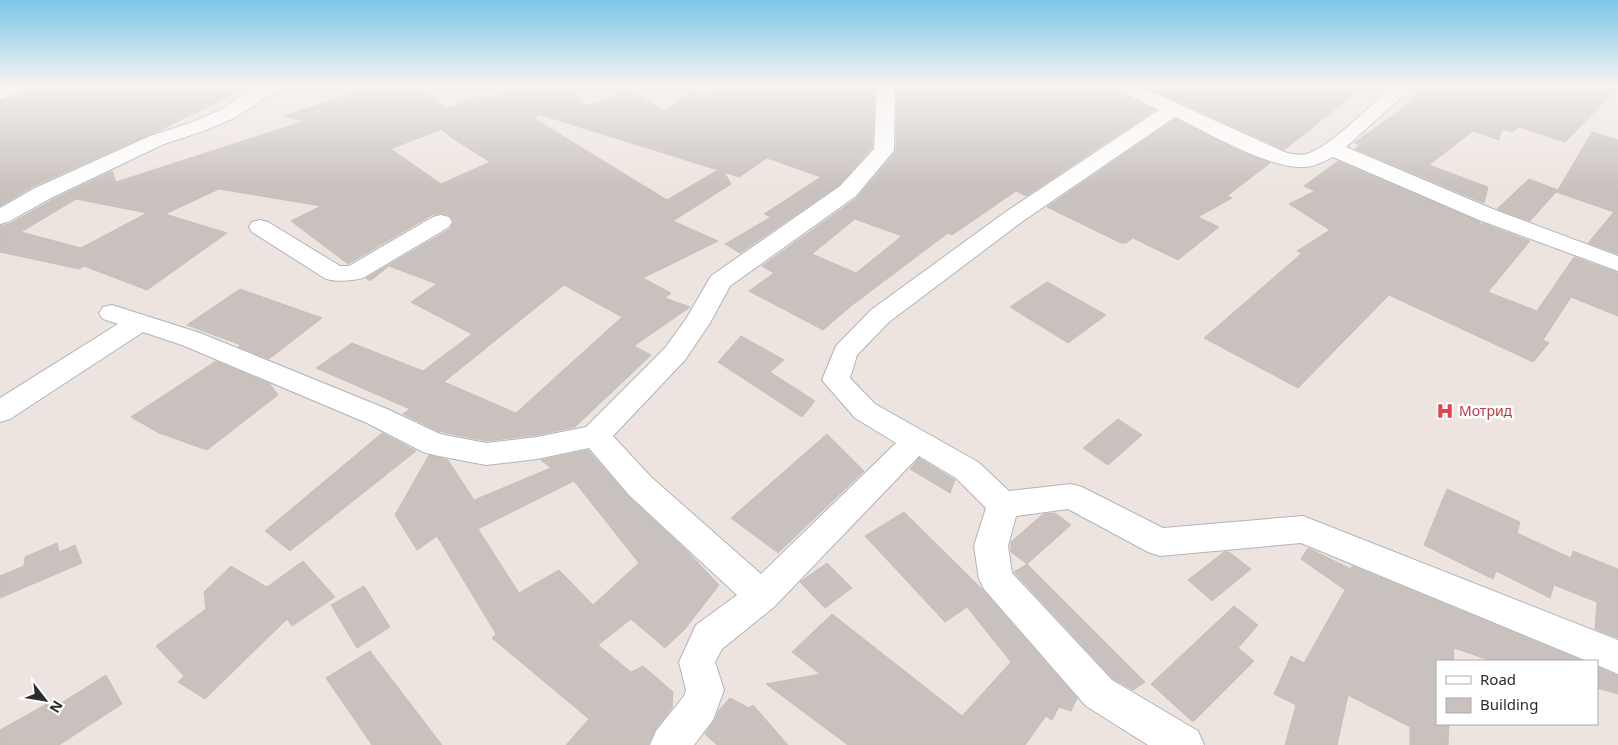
<svg xmlns="http://www.w3.org/2000/svg" width="1618" height="745" font-family="'Noto Sans',sans-serif">
<style>
.building{fill:#c8c1be;stroke:#c8bfb8;fill-rule:evenodd}
.lines{fill:none;stroke-linecap:round;stroke-linejoin:round}
.minor-casing{stroke:#afb4bb;stroke-width:2}
.minor{fill:#fff;fill-rule:evenodd}
.labels{text-anchor:middle;stroke-width:5;stroke-linejoin:round;paint-order:stroke}
.health-label{font-size:14px;fill:#be3a42;stroke:#fff;text-anchor:start}
</style>
<rect width="100%" height="100%" fill="#ede4df"/>
<g class="building">
<polygon points="33,85 252,85 158,131 34,186 0,206 0,101 29,91"/>
<path d="M 380,85 L 419,85 L 445,109 L 485,95 L 489,98 L 526,85 L 564,85 L 587,106 L 630,89 L 664,111 L 691,92 L 712,95 L 726,85 L 875,85 L 872,148 L 839,185 L 740,253 L 725,244 L 771,217 L 764,214 L 821,177 L 767,158 L 739,177 L 724,172 L 731,184 L 673,221 L 718,241 L 643,278 L 671,293 L 665,298 L 690,307 L 634,346 L 651,355 L 575,427 L 537,435 L 486,441 L 442,432 L 444,428 L 440,432 L 403,414 L 410,409 L 316,368 L 352,343 L 423,371 L 472,334 L 411,302 L 437,284 L 389,266 L 370,281 L 366,278 L 450,229 L 454,221 L 449,215 L 441,213 L 432,215 L 348,264 L 291,221 L 321,206 L 219,189 L 165,214 L 227,233 L 147,290 L 84,266 L 79,269 L 0,252 L 0,226 L 9,224 L 52,200 L 112,171 L 116,182 L 305,121 L 284,116 ZM 538,114 L 718,170 L 667,200 L 535,119 ZM 441,129 L 452,138 L 490,162 L 441,184 L 391,149 ZM 76,199 L 147,213 L 81,248 L 21,232 ZM 564,285 L 622,317 L 516,413 L 444,382 Z"/>
<path d="M 897,85 L 1111,85 L 1115,91 L 1155,110 L 1026,196 L 1016,191 L 952,235 L 948,233 L 851,306 L 823,330 L 749,291 L 774,273 L 762,266 L 857,198 L 896,151 ZM 855,219 L 902,236 L 856,273 L 812,254 Z"/>
<polygon points="1141,85 1366,85 1284,150"/>
<polygon points="1426,85 1618,85 1618,88 1565,142 1519,127 1512,132 1502,129 1499,140 1473,131 1429,165 1488,187 1484,203 1355,149 1360,145 1354,143 1403,108"/>
<polygon points="1175,119 1236,149 1270,163 1227,196 1232,198 1198,217 1219,227 1178,260 1133,238 1126,243 1121,243 1047,207"/>
<polygon points="1592,132 1618,140 1618,254 1588,243 1614,212 1556,192 1530,221 1497,209 1529,179 1558,190"/>
<polygon points="1338,161 1480,222 1479,226 1482,223 1530,241 1488,292 1537,311 1574,257 1618,273 1618,316 1571,297 1543,340 1549,343 1533,362 1389,295 1298,388 1204,338 1302,253 1297,251 1330,230 1289,204 1315,191 1304,186"/>
<polygon points="1047,282 1106,315 1068,343 1010,307"/>
<polygon points="240,289 322,318 269,359 238,347 241,345 187,325"/>
<polygon points="741,336 784,360 770,372 815,401 802,417 718,362"/>
<polygon points="216,361 270,384 278,395 207,450 159,433 131,417"/>
<polygon points="1118,419 1142,435 1108,465 1083,448"/>
<polygon points="382,433 416,451 290,551 265,531"/>
<polygon points="827,434 864,471 778,553 731,518"/>
<path d="M 588,450 L 628,496 L 687,551 L 719,585 L 685,629 L 665,648 L 631,619 L 598,645 L 631,672 L 643,666 L 673,692 L 672,708 L 655,730 L 648,745 L 566,745 L 589,719 L 492,638 L 496,634 L 437,536 L 417,550 L 395,515 L 429,455 L 448,460 L 474,500 L 551,468 L 541,460 ZM 574,481 L 639,563 L 593,605 L 559,570 L 519,593 L 478,529 Z"/>
<polygon points="919,458 955,480 950,493 910,469"/>
<polygon points="1447,489 1520,522 1517,533 1571,558 1573,551 1618,569 1618,638 1595,629 1597,602 1554,585 1550,598 1496,571 1493,579 1424,545"/>
<polygon points="904,512 982,589 1077,698 1071,711 1059,707 1052,720 1046,716 1025,745 848,745 766,684 820,674 792,652 832,614 962,716 1011,662 967,607 945,622 865,536"/>
<polygon points="1055,513 1071,525 1027,564 1011,552 1011,542 1043,514"/>
<polygon points="57,543 59,552 75,545 82,563 0,598 0,576 24,566 25,557"/>
<polygon points="1308,548 1351,569 1352,566 1583,661 1492,661 1454,648 1453,661 1437,661 1437,724 1449,724 1448,745 1410,745 1410,727 1348,695 1337,745 1285,745 1296,705 1274,694 1291,656 1304,663 1345,590 1301,559"/>
<polygon points="1224,552 1229,552 1251,569 1212,601 1188,580"/>
<polygon points="303,561 335,597 292,626 287,619 205,699 178,682 184,676 156,646 206,609 204,592 231,566 267,587"/>
<polygon points="827,563 852,588 825,608 800,582"/>
<polygon points="1027,564 1145,682 1133,690 1113,679 1014,572"/>
<polygon points="364,586 390,627 357,648 331,605"/>
<polygon points="1234,606 1258,625 1238,648 1254,661 1193,722 1151,684"/>
<polygon points="370,651 442,745 372,745 326,678"/>
<polygon points="1597,667 1618,676 1618,694 1597,688"/>
<polygon points="106,675 122,704 59,745 0,745 0,730 52,701 55,707"/>
<polygon points="730,698 749,708 753,705 788,745 717,745 705,734 714,721 719,710"/>
</g>
<g class="lines">
<g class="minor-casing">
<g id="minor">
<polygon points="5,85 31,85 28,89 0,99 0,87"/>
<polygon points="261,85 283,85 280,89 234,118 204,131 164,144 51,198 8,222 0,224 0,208 35,188 150,136 190,123 220,110"/>
<path d="M 877,85 L 895,85 L 894,150 L 891,154 L 856,196 L 730,286 L 710,323 L 685,360 L 613,436 L 651,477 L 761,574 L 896,443 L 855,418 L 822,380 L 836,346 L 871,310 L 1007,211 L 1159,110 L 1116,89 L 1113,85 L 1137,85 L 1284,152 C 1291,154 1300,156 1307,154 C 1330,147 1374,102 1395,85 L 1415,85 L 1346,147 L 1495,210 L 1618,256 L 1618,271 L 1479,220 L 1333,157 C 1323,162 1312,168 1300,167 C 1267,167 1206,132 1175,117 L 1023,221 L 889,322 L 857,355 L 850,378 L 875,404 L 978,462 L 1009,491 L 1071,484 L 1082,487 L 1163,528 L 1303,516 L 1618,640 L 1618,674 L 1597,665 L 1597,661 L 1587,661 L 1301,543 L 1160,556 L 1148,552 L 1068,509 L 1016,516 L 1008,546 L 1012,573 L 1112,680 L 1198,731 L 1204,745 L 1148,745 L 1086,706 L 984,589 L 979,579 L 974,546 L 986,508 L 956,478 L 919,456 L 774,607 L 722,649 L 715,662 L 724,690 L 713,720 L 694,745 L 650,745 L 656,731 L 684,696 L 686,690 L 679,662 L 696,625 L 737,595 L 629,495 L 589,448 L 537,459 L 486,465 L 434,455 L 423,452 L 367,423 L 182,345 L 143,332 L 10,419 L 0,422 L 0,398 L 118,324 L 103,319 L 99,313 L 103,307 L 112,305 L 200,333 L 387,409 L 440,434 L 486,443 L 537,437 L 586,427 L 665,348 L 686,319 L 711,276 L 840,186 L 874,149 Z"/>
<path d="M 441,215 L 449,217 L 452,222 L 449,227 L 363,278 C 351,281 338,282 326,279 L 252,232 L 249,227 L 252,222 L 260,220 L 268,222 L 340,266 L 349,266 L 433,217 Z"/>
</g>
</g>
<use href="#minor" class="minor"/>
</g>
<linearGradient id="sky" x2="0" y2="1"><stop stop-color="#7bc6e9"/><stop offset="0.45" stop-color="#f7f3f1"/><stop offset="1" stop-color="#f7f3f1" stop-opacity="0"/></linearGradient>
<rect width="1618" height="189" fill="url(#sky)"/>
<defs>
<g id="hospital-bare" transform="scale(1.35)"><path d="M-5-5h3v3.5h4V-5h3V5h-3V1.5h-4V5h-3Z" fill="#e0444e" stroke="#fff" stroke-width="2.5" paint-order="stroke"/></g>
</defs>
<g fill-rule="evenodd">
<use href="#hospital-bare" x="1445" y="411"/>
</g>
<g class="labels">
<g class="health-label">
<text x="1459" y="416">Мотрид</text>
</g>
</g>
<rect x="1436" y="660" width="162" height="65" fill="#ffffff" stroke="#ababab"/>
<rect x="1446" y="676" width="25" height="8" fill="#ffffff" stroke="#ababab"/>
<text x="1480" y="685" font-size="15" fill="#2c2c2c">Road</text>
<rect x="1446" y="698" width="25" height="15" fill="#c8c1be" stroke="#ababab"/>
<text x="1480" y="710" font-size="15" fill="#2c2c2c">Building</text>
<g transform="translate(45 700) rotate(121)" stroke="#ffffff" stroke-width="4" paint-order="stroke">
<path d="M0-4L9 19L0 12L-9 19Z" fill="#2c2c2c"/>
<text y="-8" font-size="14" font-weight="bold" text-anchor="middle" fill="#2c2c2c">N</text>
</g>
</svg>
